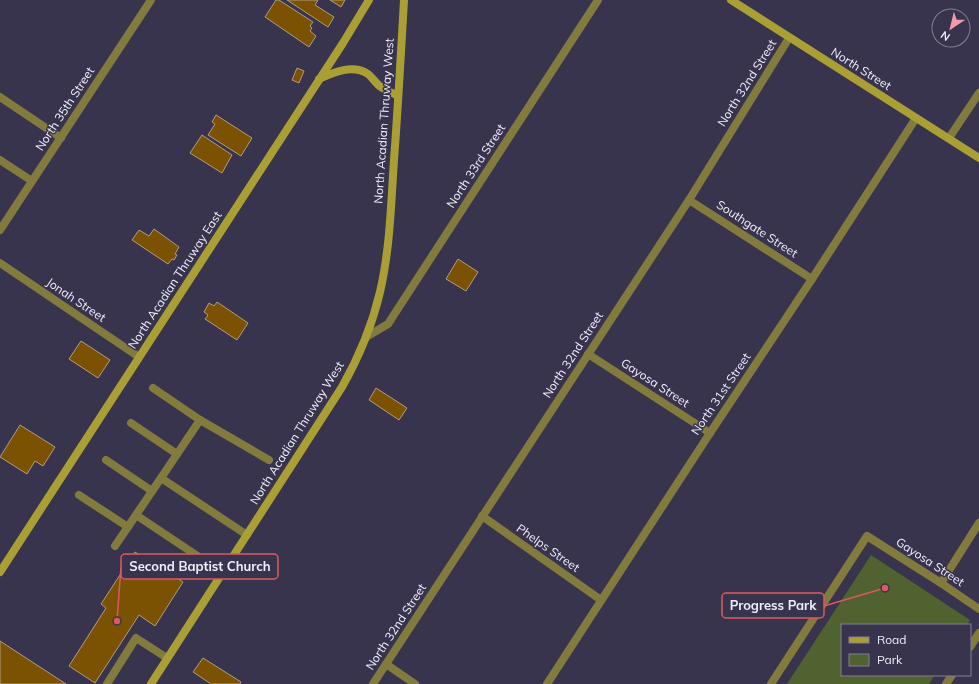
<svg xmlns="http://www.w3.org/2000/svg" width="979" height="684" font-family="Mulish,sans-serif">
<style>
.green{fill:#4f622f}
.building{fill:#7b5201;stroke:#b09c81}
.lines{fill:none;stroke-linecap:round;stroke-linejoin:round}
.lane{stroke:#817b3e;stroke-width:8}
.street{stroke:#817b3e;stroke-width:8}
.secondary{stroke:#aa9f35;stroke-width:8}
.labels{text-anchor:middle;stroke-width:3;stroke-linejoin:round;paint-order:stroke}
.street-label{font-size:12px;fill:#f0edfe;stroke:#38344d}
.leader{fill:none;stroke:#dc595e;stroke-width:1.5}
.callout-dot{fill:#dc595e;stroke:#38344d;stroke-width:1.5}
.callout{fill:#38344d;stroke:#dc595e;stroke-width:1.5}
.callout-label{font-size:13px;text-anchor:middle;font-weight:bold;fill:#f0edfe}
</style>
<rect width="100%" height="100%" fill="#38344d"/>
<polygon class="green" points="871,555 970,620 967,625 842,625 842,675 935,675 929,684 787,684"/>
<g class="building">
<polygon points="276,0 279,0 313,22 310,26 312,28 310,31 316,36 309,47 265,17"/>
<polygon points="287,0 318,0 315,5 334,17 328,27"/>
<polygon points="330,0 345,0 341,7"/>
<polygon points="297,68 304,71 299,83 292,80"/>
<polygon points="216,115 252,138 241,156 208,135 215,124 212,122"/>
<polygon points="202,135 232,155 222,173 190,153"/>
<polygon points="154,229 179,247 175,254 177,255 174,260 172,259 168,264 132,240 139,230 149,236"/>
<polygon points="458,259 478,272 466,291 446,279"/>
<polygon points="217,302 248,323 237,340 205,319 208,315 204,312 209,303 214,306"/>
<polygon points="81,341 110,360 98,378 69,359"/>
<polygon points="376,388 407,408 399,420 369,400"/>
<polygon points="20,425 55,447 43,466 35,461 27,474 0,457"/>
<polygon points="135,552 183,582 155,626 139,615 95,683 69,666 106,608 101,604"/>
<polygon points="0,641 66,684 0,684"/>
<polygon points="203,658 241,682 240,684 211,684 193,672"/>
</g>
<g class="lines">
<g class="lane">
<polyline points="0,97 61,138"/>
<polyline points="0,160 32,181"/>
<polyline points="153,388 200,420 161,478"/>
<polyline points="200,420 269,460"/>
<polyline points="131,423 177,454"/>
<polyline points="106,460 152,491"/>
<polyline points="79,495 128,527"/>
<polyline points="136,515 205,561"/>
<polyline points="115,546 161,478 247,535"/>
<polyline points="107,684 136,638 167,658"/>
</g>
<g class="street">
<polyline points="949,138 979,93"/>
<polyline points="689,200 812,279"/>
<polyline points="0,230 151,0"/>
<polyline points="0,263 139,357"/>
<polyline points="366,337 388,324 598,0"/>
<polyline points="588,354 710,433"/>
<polyline points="482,516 601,600"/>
<polyline points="941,583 979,523"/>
<polyline points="970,647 979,633"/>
<polyline points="386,664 415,684"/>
<polyline points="373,684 689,200 789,38"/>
<polyline points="547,684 710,433 812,279 916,118"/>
<polyline points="771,684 867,536 941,583 979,609"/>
<polyline points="946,684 952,675"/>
</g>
<g class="secondary">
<polyline points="731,0 979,158"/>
<path d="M 319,79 C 334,72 353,64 368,74 C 373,78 376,84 381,87 C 386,91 393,93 398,96"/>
<polyline points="0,572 343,43 369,0"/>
<path d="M 151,684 L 342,387 C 359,357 372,326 380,292 C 390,249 391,204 394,160 C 398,107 401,53 404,0"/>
</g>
</g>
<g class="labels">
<g class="street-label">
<text transform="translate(861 69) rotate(32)" y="4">North Street</text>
<text transform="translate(747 83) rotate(-58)" y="4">North 32nd Street</text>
<text transform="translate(65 109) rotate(-57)" y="4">North 35th Street</text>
<text transform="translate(384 121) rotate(-86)" y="4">North Acadian Thruway West</text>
<text transform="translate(476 166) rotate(-57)" y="4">North 33rd Street</text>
<text transform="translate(757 229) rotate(33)" y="4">Southgate Street</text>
<text transform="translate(175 280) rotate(-57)" y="4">North Acadian Thruway East</text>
<text transform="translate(76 300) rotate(34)" y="4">Jonah Street</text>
<text transform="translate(573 355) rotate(-57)" y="4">North 32nd Street</text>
<text transform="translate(655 383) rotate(33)" y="4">Gayosa Street</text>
<text transform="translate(721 394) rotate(-56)" y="4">North 31st Street</text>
<text transform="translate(297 433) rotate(-58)" y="4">North Acadian Thruway West</text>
<text transform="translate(548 548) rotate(35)" y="4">Phelps Street</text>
<text transform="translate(930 562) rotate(33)" y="4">Gayosa Street</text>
<text transform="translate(396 627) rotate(-57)" y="4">North 32nd Street</text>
</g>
</g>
<path class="leader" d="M117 621L121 567M885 588L824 606"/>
<g class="callout-dot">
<circle cx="117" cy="621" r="4"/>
<circle cx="885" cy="588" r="4"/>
</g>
<g class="callout">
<rect x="121" y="554" width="157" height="25" rx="4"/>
<rect x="722" y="593" width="102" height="25" rx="4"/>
</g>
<g class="callout-label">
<text x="200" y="571">Second Baptist Church</text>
<text x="773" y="610">Progress Park</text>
</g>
<rect x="841" y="624" width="130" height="52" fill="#38344d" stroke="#827e94"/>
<rect x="849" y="637" width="20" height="6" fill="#aa9f35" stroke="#827e94"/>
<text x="877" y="644" font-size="12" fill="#f0edfe">Road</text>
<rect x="849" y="654" width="20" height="12" fill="#4f622f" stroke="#827e94"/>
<text x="877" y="664" font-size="12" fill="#f0edfe">Park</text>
<g transform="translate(951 28) rotate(215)"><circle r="19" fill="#38344d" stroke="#827e94"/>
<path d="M0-3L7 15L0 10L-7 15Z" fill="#f39aac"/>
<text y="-6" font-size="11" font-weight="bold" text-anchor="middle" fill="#f0edfe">N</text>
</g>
</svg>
